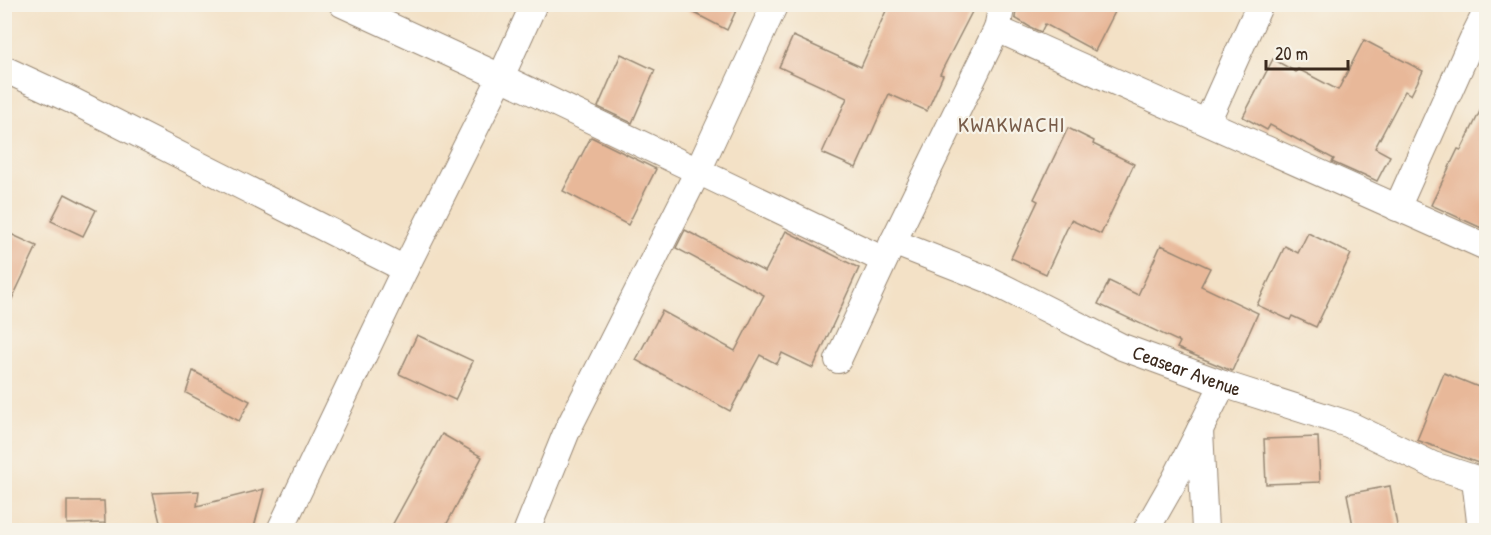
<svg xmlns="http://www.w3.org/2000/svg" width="1491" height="535" font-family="'Patrick Hand',sans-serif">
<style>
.building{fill:#e8b899}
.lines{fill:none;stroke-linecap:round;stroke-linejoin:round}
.street-casing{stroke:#978672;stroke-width:28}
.street{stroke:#fff;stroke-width:26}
.labels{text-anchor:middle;stroke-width:4.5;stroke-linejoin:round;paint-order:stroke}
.street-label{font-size:20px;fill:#3b2a1e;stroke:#f7f3e8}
.neighbourhood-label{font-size:21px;letter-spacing:1.5px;fill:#785c49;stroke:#f7f3e8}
</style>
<rect width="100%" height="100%" fill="#f7f3e8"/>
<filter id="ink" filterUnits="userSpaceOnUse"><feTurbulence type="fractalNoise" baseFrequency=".0167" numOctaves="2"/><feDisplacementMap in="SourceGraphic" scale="12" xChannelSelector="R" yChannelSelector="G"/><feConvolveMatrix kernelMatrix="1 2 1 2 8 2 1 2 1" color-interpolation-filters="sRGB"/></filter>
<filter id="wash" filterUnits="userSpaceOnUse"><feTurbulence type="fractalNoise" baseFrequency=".008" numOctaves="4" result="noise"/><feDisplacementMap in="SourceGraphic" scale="24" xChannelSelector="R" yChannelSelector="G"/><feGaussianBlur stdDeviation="1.35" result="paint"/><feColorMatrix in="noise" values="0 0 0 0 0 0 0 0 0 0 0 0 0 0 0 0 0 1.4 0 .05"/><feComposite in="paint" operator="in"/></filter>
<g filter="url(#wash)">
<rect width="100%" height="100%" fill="#f3e1c6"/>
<g id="blocks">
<g class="building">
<polygon points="677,4 739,4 727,30"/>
<polygon points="889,4 976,4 940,74 943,75 927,111 889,94 856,168 822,153 847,98 779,67 793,36 861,67"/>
<polygon points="1017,4 1119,4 1095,51 1045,24 1041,32 1030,27 1015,18"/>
<polygon points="1364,40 1423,71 1411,95 1405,91 1375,148 1390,156 1377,181 1360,173 1359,174 1332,162 1334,159 1270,125 1267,130 1243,117 1273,59 1296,72 1298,69 1338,90"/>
<polygon points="621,54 655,70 632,123 598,107"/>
<polygon points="1486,99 1486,230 1431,205 1458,149 1461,150"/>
<polygon points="1068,128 1094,141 1093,144 1134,164 1101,234 1071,220 1046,274 1011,258 1038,201 1034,199"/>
<polygon points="591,137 656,169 628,225 563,191"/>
<polygon points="65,194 96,210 83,236 51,221"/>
<polygon points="685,230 765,272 786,231 859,268 813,368 782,353 777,364 760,355 730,411 636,360 662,311 735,351 764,295 676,248"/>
<polygon points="4,231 37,246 4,316"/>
<polygon points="1308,233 1351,254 1316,327 1292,316 1290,320 1257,305 1285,246 1298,253"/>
<polygon points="1161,245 1210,268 1201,286 1258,313 1232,371 1177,348 1180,342 1098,304 1109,281 1138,295"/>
<polygon points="417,335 473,361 455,400 399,374"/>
<polygon points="193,371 250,401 239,421 186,393"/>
<polygon points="1444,373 1486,390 1486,466 1417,440"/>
<polygon points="442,434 482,457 443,531 389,531"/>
<polygon points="1318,437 1320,482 1266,484 1264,439"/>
<polygon points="1390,486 1398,531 1354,531 1347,494"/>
<polygon points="264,489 253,531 162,531 153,493 199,491 197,506"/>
<polygon points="67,501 104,501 105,523 67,524"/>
</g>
</g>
</g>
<g filter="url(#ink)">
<use href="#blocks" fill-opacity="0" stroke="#978672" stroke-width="1.5"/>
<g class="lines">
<g class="street-casing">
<g id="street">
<polyline points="342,4 501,77 884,260"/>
<polyline points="997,29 1486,247"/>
<polyline points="4,69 71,100 405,269"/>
<polyline points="1207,122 1260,4"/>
<polyline points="1397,208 1473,38 1486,12"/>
<path id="s1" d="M 893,242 L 987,279 L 1122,347 L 1223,384 L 1348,424 L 1433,465 L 1486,482"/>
<polyline points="838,360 893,242 997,29 1002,4"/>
<polyline points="1200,430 1205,530"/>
<polyline points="1475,479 1481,530"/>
<polyline points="280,530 405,269 501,77 534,4"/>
<polyline points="527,530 567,431 698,171 775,4"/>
<polyline points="1146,530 1174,481 1223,384"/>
</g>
</g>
<use href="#street" class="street"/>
</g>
</g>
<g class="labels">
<g class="street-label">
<text dy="7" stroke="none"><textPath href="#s1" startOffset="321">Ceasear Avenue</textPath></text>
</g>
<g class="neighbourhood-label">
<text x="1012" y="132">KWAKWACHI</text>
</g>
</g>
<rect width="1491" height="535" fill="none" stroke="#f7f3e8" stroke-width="24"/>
<path d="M1266 60v9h82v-9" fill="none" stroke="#3b2a1e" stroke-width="3"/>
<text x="1275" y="60" font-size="18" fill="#3b2a1e" stroke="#f7f3e8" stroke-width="4.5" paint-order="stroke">20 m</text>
</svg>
